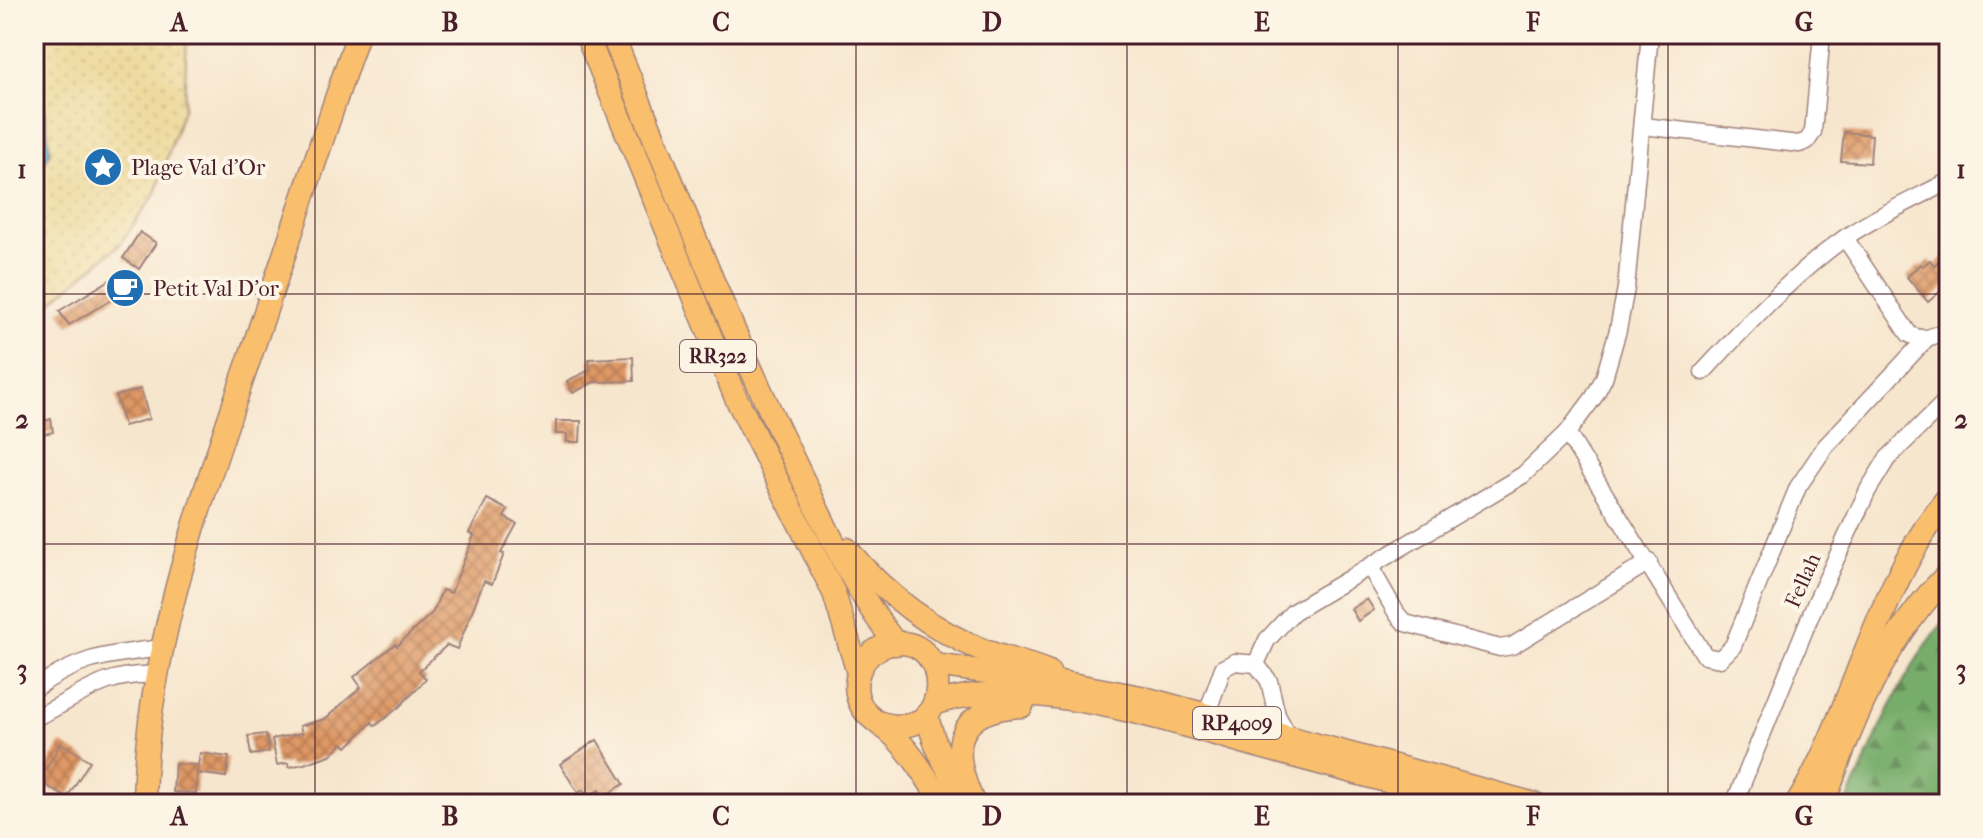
<svg xmlns="http://www.w3.org/2000/svg" width="1983" height="838" font-family="'IM FELL French Canon',serif">
<style>
.forest{fill:url(#forest-firs);stroke:#60664b;stroke-width:2}
.sand{fill:url(#sand-dots);stroke:#9c7c64;stroke-width:2}
.water{fill:url(#water-ripples);stroke:#4f6b7e;stroke-width:2}
.building{fill:url(#building-cross-hatch)}
.lines{fill:none;stroke-linecap:round;stroke-linejoin:round}
.minor-casing{stroke:#a0827c;stroke-width:19}
.major-casing{stroke:#a0827c;stroke-width:25}
.highway-casing{stroke:#a0827c;stroke-width:27}
.minor{stroke:#fff;stroke-width:16}
.major{stroke:#f9bf6d;stroke-width:22}
.highway{stroke:#f9bf6d;stroke-width:24}
.grid{fill:none;stroke:#4a1f2b;stroke-width:2;stroke-opacity:0.55}
.labels{text-anchor:middle;stroke-width:8;stroke-linejoin:round;paint-order:stroke}
.shield{fill:#fcf5e5;stroke:#7f5f63;stroke-width:2}
.shield-label{font-size:20px;font-weight:bold;fill:#4a1f2b}
.poi-label{font-size:22px;fill:#4a1f2b;stroke:#fcf5e5;text-anchor:start}
.street-label{font-size:22px;fill:#4a1f2b;stroke:#fcf5e5}
.neatline{fill:none;stroke:#4a1f2b;stroke-width:3}
.grid-label{font-size:26px;text-anchor:middle;font-weight:bold;fill:#4a1f2b}
</style>
<defs>
<pattern id="forest-firs" width="22" height="20" patternUnits="userSpaceOnUse" patternTransform="scale(2)"><rect width="22" height="20" fill="#77ad6b"/><path d="M5 1l3.5 6h-7zM16 11l3.5 6h-7z" fill="#648c58"/></pattern>
<pattern id="sand-dots" width="8" height="8" patternUnits="userSpaceOnUse" patternTransform="scale(2)"><rect width="8" height="8" fill="#eeda9e"/><path d="M2 2h.1M6 6h.1" fill="none" stroke="#cebb88" stroke-width="1.8" stroke-linecap="round"/></pattern>
<pattern id="water-ripples" width="26" height="14" patternUnits="userSpaceOnUse" patternTransform="scale(2)"><rect width="26" height="14" fill="#54b7d2"/><path d="M2 4q2-2 4 0t4 0M15 11q2-2 4 0t4 0" fill="none" stroke="#4894ab"/></pattern>
<pattern id="building-cross-hatch" width="8" height="8" patternUnits="userSpaceOnUse" patternTransform="scale(2)"><rect width="8" height="8" fill="#de9865"/><path d="M0 0l8 8M0 8l8-8" fill="none" stroke="#b67b53"/></pattern>
</defs>
<rect width="100%" height="100%" fill="#fcf5e5"/>
<filter id="ink" filterUnits="userSpaceOnUse"><feTurbulence type="fractalNoise" baseFrequency=".0125" numOctaves="2"/><feDisplacementMap in="SourceGraphic" scale="16" xChannelSelector="R" yChannelSelector="G"/><feConvolveMatrix kernelMatrix="1 2 1 2 8 2 1 2 1" color-interpolation-filters="sRGB"/></filter>
<filter id="wash" filterUnits="userSpaceOnUse"><feTurbulence type="fractalNoise" baseFrequency=".006" numOctaves="4" result="noise"/><feDisplacementMap in="SourceGraphic" scale="32" xChannelSelector="R" yChannelSelector="G"/><feGaussianBlur stdDeviation="1.8" result="paint"/><feColorMatrix in="noise" values="0 0 0 0 0 0 0 0 0 0 0 0 0 0 0 0 0 1.4 0 .05"/><feComposite in="paint" operator="in"/></filter>
<g filter="url(#wash)">
<rect width="100%" height="100%" fill="#f7e6ce"/>
<path class="forest" d="M 1949,616 L 1949,804 L 1846,804 C 1876,740 1901,669 1949,616 Z"/>
<polygon class="sand" points="34,34 187,34 184,106 155,194 120,244 34,317 34,182 50,152"/>
<polygon class="water" points="34,38 50,152 34,182"/>
<g id="blocks">
<g class="building">
<polygon points="1844,132 1872,135 1870,163 1841,161"/>
<polygon points="140,232 156,243 139,269 123,258"/>
<polygon points="1949,253 1949,284 1928,302 1907,277 1920,264 1923,266 1930,260 1934,265"/>
<polygon points="110,280 119,295 69,325 59,311"/>
<polygon points="633,357 634,381 594,382 573,393 567,381 590,370 589,359"/>
<polygon points="141,389 149,419 124,426 116,396"/>
<polygon points="51,419 53,432 34,436 34,424"/>
<polygon points="556,421 581,421 580,442 567,442 567,434 556,434"/>
<polygon points="487,499 508,510 504,517 517,524 501,553 504,554 492,584 484,581 457,649 447,645 419,671 426,679 420,686 399,707 375,726 372,722 347,747 343,743 330,755 304,764 289,767 288,763 277,765 272,739 302,733 300,726 325,719 361,687 354,677 395,644 397,646 433,612 442,590 451,593 474,535 469,533"/>
<polygon points="1367,599 1374,610 1358,621 1351,609"/>
<polygon points="266,734 269,752 251,755 248,736"/>
<polygon points="597,740 624,784 603,797 599,790 587,797 583,790 578,793 560,764"/>
<polygon points="61,743 90,761 67,798 39,781"/>
<polygon points="200,753 229,757 226,777 197,773 196,793 173,792 175,764 198,765 197,772"/>
</g>
</g>
</g>
<g filter="url(#ink)">
<use href="#blocks" fill-opacity="0" stroke="#a0827c" stroke-width="2"/>
<g class="lines">
<g class="minor-casing">
<g id="minor">
<polyline points="688,34 703,34"/>
<polyline points="1643,126 1799,144 1807,141 1813,132 1822,34"/>
<path d="M 1845,238 L 1909,334 C 1926,343 1932,336 1949,329"/>
<path d="M 1703,372 C 1748,324 1792,275 1846,237 C 1878,215 1915,199 1949,181"/>
<polyline points="1567,433 1705,656 1720,659 1733,646 1798,487 1825,447 1926,339"/>
<polyline points="1370,567 1397,614 1405,623 1500,648 1512,646 1649,562"/>
<polyline points="1256,664 1267,640 1293,612 1523,475 1567,433 1594,397 1604,378 1618,330 1626,288 1650,34"/>
<path d="M 34,689 C 81,656 107,655 162,648"/>
<polyline points="1206,716 1223,668 1235,662 1256,664 1269,681 1277,715 1289,737"/>
<path d="M 34,718 C 80,698 101,672 156,675"/>
<polyline points="1734,804 1816,602 1868,490 1887,459 1949,398"/>
</g>
</g>
<g class="major-casing">
<g id="major">
<polyline points="586,34 736,398 834,593 858,673"/>
<path d="M 612,34 C 672,180 728,327 798,469 C 827,529 854,591 896,644"/>
<path d="M 847,549 C 885,594 929,629 985,651 C 1006,659 1028,663 1049,672"/>
<polyline points="934,665 1055,681 1141,697 1535,804"/>
<path d="M 934,704 C 1024,671 1174,723 1264,748 C 1333,767 1402,786 1471,804"/>
<polyline points="926,715 936,745 957,789"/>
<path d="M 878,722 C 958,749 953,626 887,645 C 875,649 865,657 860,669 C 854,682 855,698 864,710 C 871,720 883,726 892,734 C 913,754 928,779 942,804"/>
<path d="M 144,804 C 146,646 204,494 254,345 C 289,242 322,138 358,34"/>
<path d="M 974,804 C 949,750 952,709 1022,706"/>
</g>
</g>
<g class="highway-casing">
<g id="highway">
<path d="M 1798,804 C 1857,706 1875,587 1949,497"/>
<path d="M 1823,804 C 1850,721 1886,636 1949,574"/>
</g>
</g>
<use href="#minor" class="minor"/>
<use href="#major" class="major"/>
<use href="#highway" class="highway"/>
</g>
</g>
<path class="grid" d="M 315,34 L 315,804M 585,34 L 585,804M 856,34 L 856,804M 1127,34 L 1127,804M 1398,34 L 1398,804M 1668,34 L 1668,804M 34,294 L 1949,294M 34,544 L 1949,544"/>
<defs>
<g id="sight-disc" transform="scale(2)"><circle r="9.5" fill="#1f6fb2" stroke="#fcf5e5"/><path d="M0-6L1.8-2.2L6-1.7L2.9 1.2L3.7 5.4L0 3.3L-3.7 5.4L-2.9 1.2L-6-1.7L-1.8-2.2Z" fill="#fff"/></g>
<g id="cafe-disc" transform="scale(2)"><circle r="9.5" fill="#1f6fb2" stroke="#fcf5e5"/><path d="M-5.5-4.5H6V0H3Q3 3.5 0 3.5H-2.5Q-5.5 3.5-5.5 0ZM3-3.2v2h1.7v-2ZM-6 4.5H4V6H-6Z" fill="#fff"/></g>
</defs>
<g fill-rule="evenodd">
<use href="#sight-disc" x="103" y="167"/>
<use href="#cafe-disc" x="125" y="288"/>
</g>
<g class="labels">
<g class="shield">
<rect x="680" y="340" width="76" height="32" rx="6"/>
<rect x="1193" y="707" width="88" height="32" rx="6"/>
</g>
<g class="shield-label">
<text x="718" y="363">RR322</text>
<text x="1237" y="730">RP4009</text>
</g>
<g class="poi-label">
<text x="131" y="175">Plage Val d'Or</text>
<text x="153" y="296">Petit Val D'or</text>
</g>
<g class="street-label">
<text transform="translate(1802 580) rotate(-66)" y="8">Fellah</text>
</g>
</g>
<rect width="1983" height="838" fill="none" stroke="#fcf5e5" stroke-width="88"/>
<rect x="44" y="44" width="1895" height="750" class="neatline"/>
<g class="grid-label">
<text x="179" y="31">A</text>
<text x="450" y="31">B</text>
<text x="721" y="31">C</text>
<text x="992" y="31">D</text>
<text x="1262" y="31">E</text>
<text x="1533" y="31">F</text>
<text x="1804" y="31">G</text>
<text x="22" y="178">1</text>
<text x="1961" y="178">1</text>
<text x="22" y="428">2</text>
<text x="1961" y="428">2</text>
<text x="22" y="678">3</text>
<text x="1961" y="678">3</text>
<text x="179" y="825">A</text>
<text x="450" y="825">B</text>
<text x="721" y="825">C</text>
<text x="992" y="825">D</text>
<text x="1262" y="825">E</text>
<text x="1533" y="825">F</text>
<text x="1804" y="825">G</text>
</g>
</svg>
